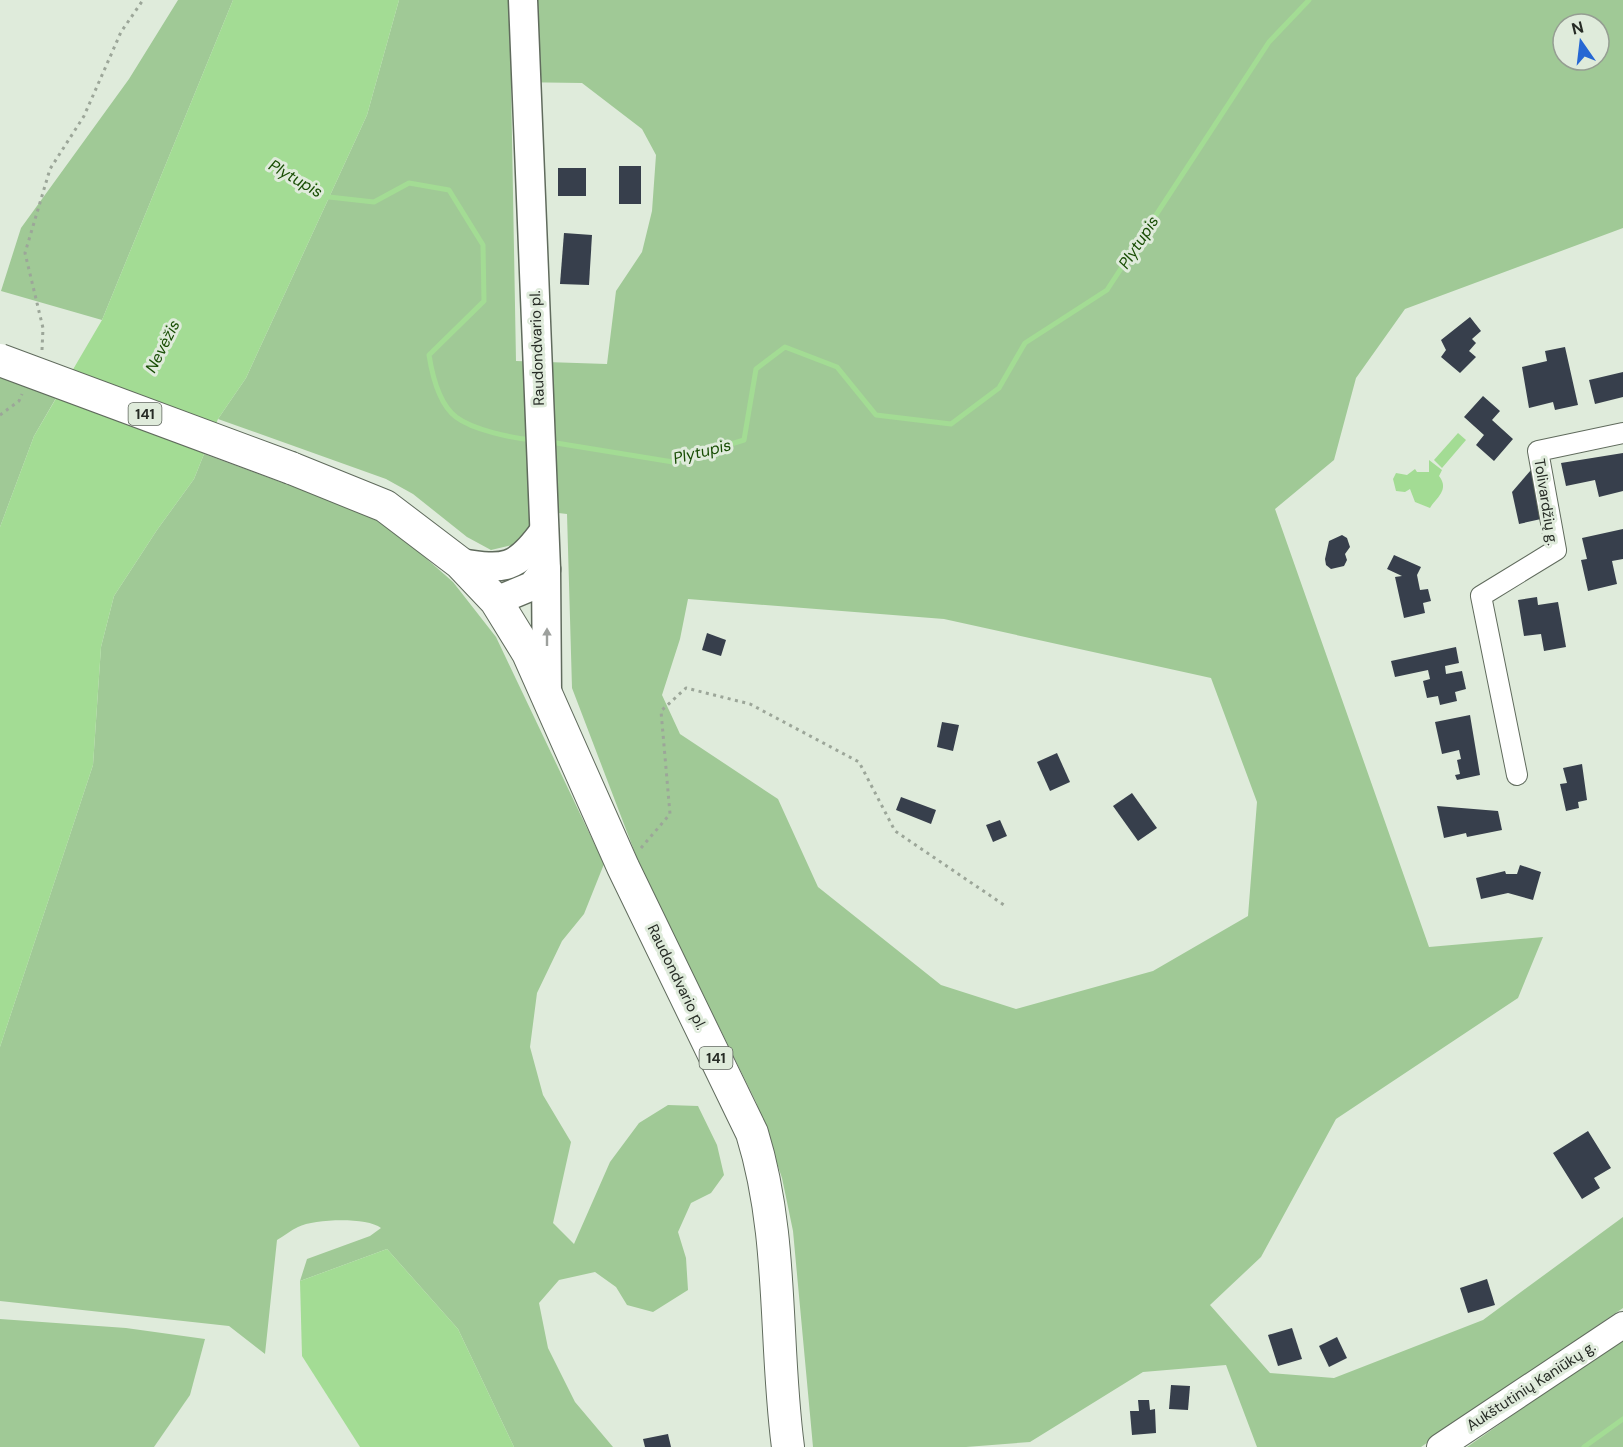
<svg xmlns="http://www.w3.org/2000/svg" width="1623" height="1447" font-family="'DM Sans',sans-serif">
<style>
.green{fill:#a0c996;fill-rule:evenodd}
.water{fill:#a3dc94}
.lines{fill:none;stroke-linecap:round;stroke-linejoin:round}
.stream{stroke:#a3dc94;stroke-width:5}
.building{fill:#373f4c}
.minor-casing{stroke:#606b5d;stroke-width:22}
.tertiary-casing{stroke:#606b5d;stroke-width:28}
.secondary-casing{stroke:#606b5d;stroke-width:31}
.primary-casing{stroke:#606b5d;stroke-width:34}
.path{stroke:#9ca699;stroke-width:3;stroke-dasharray:3 4.5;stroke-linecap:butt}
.minor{stroke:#fff;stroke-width:20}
.tertiary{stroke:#fff;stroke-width:26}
.secondary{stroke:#fff;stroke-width:28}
.primary{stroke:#fff;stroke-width:32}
.primary-bridge-casing{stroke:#606b5d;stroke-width:34;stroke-linecap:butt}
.primary-bridge{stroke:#fff;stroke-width:32}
.oneway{fill:#9da09d}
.labels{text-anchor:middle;stroke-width:6;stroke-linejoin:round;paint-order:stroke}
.shield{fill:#dfebdb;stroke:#5e655c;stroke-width:1.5}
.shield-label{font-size:14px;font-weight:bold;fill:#262b25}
.street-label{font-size:15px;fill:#262b25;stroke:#dfebdb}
.water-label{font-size:16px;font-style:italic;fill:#184d04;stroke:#dfebdb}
</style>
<rect width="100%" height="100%" fill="#dfebdb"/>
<g class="green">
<polygon points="178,0 233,0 102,320 1,291 21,228 129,79"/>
<path d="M 399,0 L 1623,0 L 1623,228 L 1405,309 L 1356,378 L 1334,460 L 1275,509 L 1429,947 L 1543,937 L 1518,998 L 1336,1119 L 1261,1257 L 1210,1305 L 1270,1373 L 1334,1378 L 1483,1320 L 1623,1217 L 1623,1308 L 1421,1447 L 1257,1447 L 1226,1365 L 1143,1372 L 1030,1442 L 966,1447 L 813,1447 L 793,1231 L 782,1178 L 756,1102 L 640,866 L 572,688 L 567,514 L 532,510 L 535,524 L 521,543 L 491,550 L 467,537 L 413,494 L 386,479 L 218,419 L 246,378 L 367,115 ZM 1563,24 L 1599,24 L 1599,60 L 1563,60 ZM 511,82 L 582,83 L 642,129 L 656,155 L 652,211 L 642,252 L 616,291 L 607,364 L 516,361 ZM 688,599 L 944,619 L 1211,678 L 1257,802 L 1248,916 L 1153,971 L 1016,1009 L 941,985 L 818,887 L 778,799 L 680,734 L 662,695 L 680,639 Z"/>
<polygon points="0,377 56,398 34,436 0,527"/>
<path d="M 204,454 L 368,514 L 395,531 L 453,582 L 496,637 L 604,864 L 584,914 L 562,941 L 537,993 L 530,1047 L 543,1095 L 571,1142 L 553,1223 L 574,1244 L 610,1162 L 639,1123 L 668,1105 L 698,1106 L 717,1145 L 724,1175 L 711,1193 L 691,1203 L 678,1232 L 686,1258 L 688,1290 L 653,1312 L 627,1305 L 616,1287 L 595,1272 L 559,1280 L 539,1303 L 548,1348 L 575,1402 L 613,1447 L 514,1447 L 458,1329 L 387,1249 L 300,1281 L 307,1259 L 370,1236 L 381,1228 C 366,1217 315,1219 298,1227 C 291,1230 284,1236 277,1240 L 265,1354 L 229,1326 L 0,1301 L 0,1047 L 93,765 L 101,647 L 114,596 L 157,530 L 194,479 Z"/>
<polygon points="0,1319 126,1328 205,1339 190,1395 154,1447 0,1447"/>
<polygon points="1623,1338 1623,1447 1467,1447"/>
</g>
<g class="water">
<polygon points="233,0 399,0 367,115 246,378 218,419 194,479 157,530 114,596 101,647 93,765 0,1047 0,527 34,436 102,320"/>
<polygon points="1458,433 1466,440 1442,468 1434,460"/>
<path d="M 1429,460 L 1442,470 L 1439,476 C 1450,490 1436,498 1430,508 L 1415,502 L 1410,489 L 1405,492 L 1396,491 L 1393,479 L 1396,473 L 1407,475 L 1415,469 L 1417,472 L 1429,472 Z"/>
<polygon points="387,1249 458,1329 514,1447 360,1447 302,1356 300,1281"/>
</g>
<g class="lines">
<g class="stream">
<path d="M 323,193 L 329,197 L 374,202 L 409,183 L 449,190 L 483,245 L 484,301 L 429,355 C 432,374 439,404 456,417 C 473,430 512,438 532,440"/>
<polyline points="550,442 673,462 744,440 756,369 785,347 837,367 876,415 951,424 999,388 1025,343 1107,290 1269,42 1309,0"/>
<polyline points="1584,1447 1623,1419"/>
</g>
</g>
<g class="building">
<rect x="619" y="166" width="22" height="38"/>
<rect x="558" y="168" width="28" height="28"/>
<polygon points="564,233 592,235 589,285 560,284"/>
<polygon points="1470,317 1481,331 1472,339 1476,343 1469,351 1476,357 1460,373 1441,357 1446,350 1441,340"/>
<polygon points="1565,347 1578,405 1555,410 1553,402 1529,408 1522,367 1547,361 1545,351"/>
<polygon points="1623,372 1623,397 1595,404 1589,380"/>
<polygon points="1483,396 1500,411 1492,420 1513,439 1494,461 1476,445 1484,435 1464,417"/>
<polygon points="1623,453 1623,491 1599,497 1595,480 1566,486 1561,463"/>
<polygon points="1531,470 1541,519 1519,524 1512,492"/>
<polygon points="1623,529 1623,559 1612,561 1617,584 1588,591 1581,560 1587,559 1582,538"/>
<polygon points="1342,535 1347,538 1350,547 1345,554 1347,560 1344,566 1331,569 1326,565 1325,559 1329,541"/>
<polygon points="1394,555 1421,567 1417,575 1420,590 1428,589 1431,601 1423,603 1425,613 1404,618 1395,577 1402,576 1387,569"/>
<polygon points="1537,597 1538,605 1558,602 1566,647 1544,651 1541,634 1524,636 1518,600"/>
<polygon points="707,633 726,640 721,656 702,650"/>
<polygon points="1456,647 1459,663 1445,666 1446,674 1462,671 1466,689 1455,692 1457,701 1440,705 1438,696 1427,698 1423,681 1430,679 1428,670 1395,677 1391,661"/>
<polygon points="1470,715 1480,775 1457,780 1455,775 1460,774 1457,760 1461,759 1459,750 1442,754 1435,722"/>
<polygon points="942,722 959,725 953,751 937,747"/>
<polygon points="1057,753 1070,782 1050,791 1037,762"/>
<polygon points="1582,764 1587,800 1578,802 1579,808 1566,811 1560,784 1567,783 1563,768"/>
<polygon points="1132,793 1157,828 1138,841 1113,806"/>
<polygon points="901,797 936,810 931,824 896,810"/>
<polygon points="1437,806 1498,811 1502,830 1467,837 1466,833 1444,838"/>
<polygon points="1000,820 1007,836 993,842 986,825"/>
<polygon points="1520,865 1541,872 1533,900 1508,893 1481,899 1476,878 1505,871 1506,874 1517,874"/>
<polygon points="1588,1131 1611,1168 1594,1178 1600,1188 1582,1199 1553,1153"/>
<polygon points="1487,1279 1495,1305 1468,1313 1460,1288"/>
<polygon points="1292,1328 1302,1359 1278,1366 1268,1335"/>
<polygon points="1337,1337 1347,1358 1329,1367 1319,1346"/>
<polygon points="1171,1385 1190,1386 1188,1410 1169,1409"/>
<polygon points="1138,1400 1149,1400 1150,1410 1155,1409 1156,1433 1132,1435 1130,1411 1139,1411"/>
<polygon points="668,1434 671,1447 645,1447 643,1439"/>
</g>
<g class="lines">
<g class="minor-casing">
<polyline id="minor" points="1517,775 1481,596 1556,550 1538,451 1623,433"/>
</g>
<g class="tertiary-casing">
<polyline id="tertiary" points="1440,1447 1623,1325"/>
</g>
<g class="secondary-casing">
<g id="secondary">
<polyline points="523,0 546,569 547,696"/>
<path d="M 460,563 C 505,570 516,570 544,531"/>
<polyline points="496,601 532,586 546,569"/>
</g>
</g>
<g class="primary-casing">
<path id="primary" d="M 291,468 L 385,506 L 460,563 L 496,601 L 528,653 L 623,867 L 752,1133 C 784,1236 774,1342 788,1447"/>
</g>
<g class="path">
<polyline points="42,350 43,328 25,253 50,169 84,116 121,32 143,0"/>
<polyline points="0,415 19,401 22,394"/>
<polyline points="641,848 670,814 661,711 686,688 750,704 859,762 895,831 1004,905"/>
</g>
<use href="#minor" class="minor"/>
<use href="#tertiary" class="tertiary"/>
<use href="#secondary" class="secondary"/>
<use href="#primary" class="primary"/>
<g class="primary-bridge-casing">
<polyline id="primary-bridge" points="0,360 291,468"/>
</g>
<use href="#primary-bridge" class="primary-bridge"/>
</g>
<defs><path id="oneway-solid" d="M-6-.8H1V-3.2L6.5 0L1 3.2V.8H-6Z" transform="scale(1.5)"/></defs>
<use class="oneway" href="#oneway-solid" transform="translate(547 637) rotate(-90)"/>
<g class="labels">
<g class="shield">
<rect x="128.5" y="403" width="33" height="22" rx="4.5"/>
<rect x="699.5" y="1047" width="33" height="22" rx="4.5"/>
</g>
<g class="shield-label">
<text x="145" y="419">141</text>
<text x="716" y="1063">141</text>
</g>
<g class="street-label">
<text transform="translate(537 348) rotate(-92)" y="5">Raudondvario pl.</text>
<text transform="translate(1546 502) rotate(81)" y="5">Tolivardžių g.</text>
<text transform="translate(677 977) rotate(64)" y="5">Raudondvario pl.</text>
<text transform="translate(1531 1386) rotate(-33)" y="5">Aukštutinių Kaniūkų g.</text>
</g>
<g class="water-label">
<text transform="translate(296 178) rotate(30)" y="6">Plytupis</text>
<text transform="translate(1138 242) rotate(-57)" y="6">Plytupis</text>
<text transform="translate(162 346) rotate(-63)" y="6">Nevėžis</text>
<text transform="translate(702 451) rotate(-14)" y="6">Plytupis</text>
</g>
</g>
<g transform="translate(1581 42) rotate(346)"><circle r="28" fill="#dfebdb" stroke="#959e92" stroke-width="1.5"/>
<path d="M0-4.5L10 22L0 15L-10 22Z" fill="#2667d3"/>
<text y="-9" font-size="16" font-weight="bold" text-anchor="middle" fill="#262b25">N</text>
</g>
</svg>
